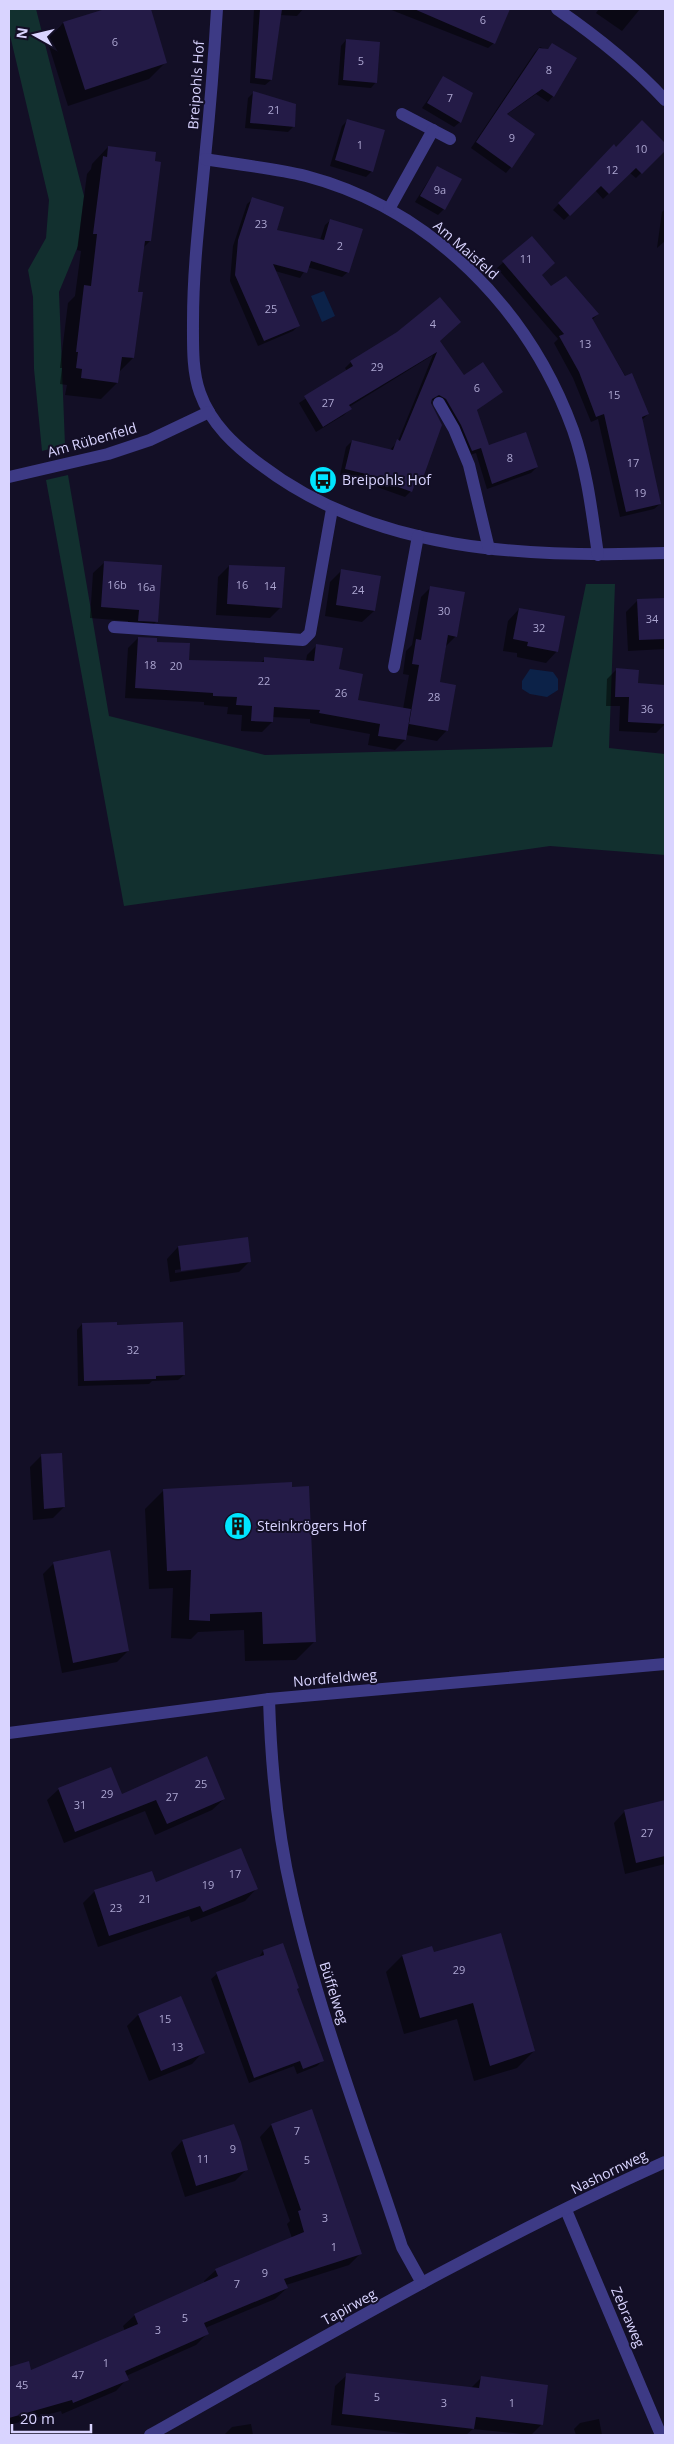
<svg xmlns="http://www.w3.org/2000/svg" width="674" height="2444" font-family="'Open Sans',sans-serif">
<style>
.green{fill:#12302f}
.water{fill:#0c2248}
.shadow{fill:#0007;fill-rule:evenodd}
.building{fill:#241b47}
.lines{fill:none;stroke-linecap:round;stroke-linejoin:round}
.minor{stroke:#3d3a85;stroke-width:12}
.labels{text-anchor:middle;stroke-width:4;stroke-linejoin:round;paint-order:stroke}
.number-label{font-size:11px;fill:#aca6d1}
.street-label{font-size:14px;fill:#d9d4ff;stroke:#130f26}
.poi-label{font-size:14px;fill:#d9d4ff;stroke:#130f26;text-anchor:start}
</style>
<rect width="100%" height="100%" fill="#130f26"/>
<g class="green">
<polygon points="9,9 36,9 84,196 78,246 59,292 65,445 42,451 34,369 33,297 28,270 46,238 49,200 9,31"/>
<polygon points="68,475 109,716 265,755 552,747 586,584 615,584 609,748 665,754 665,855 550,846 124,906 46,480"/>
</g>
<g class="water">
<polygon points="324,291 335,316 322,322 311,296"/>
<polygon points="530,669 553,672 558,679 558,690 547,697 530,694 522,689 522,681"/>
</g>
<g class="shadow">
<polygon points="109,9 149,9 166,62 149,79 68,106 47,40 63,23"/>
<polygon points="254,9 303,9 297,16 280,15 271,80 265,85 250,83"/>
<polygon points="389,9 496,9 506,13 494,43 488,48"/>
<polygon points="599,9 640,9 622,31 596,13"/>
<polygon points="346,40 376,82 371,88 338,85 341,46"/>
<polygon points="551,46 553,96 548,102 536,94 506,115 511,167 506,173 471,148 535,52 540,47 547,50"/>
<polygon points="444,77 460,122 454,127 422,108"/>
<polygon points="254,92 293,127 288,132 245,128 248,98"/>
<polygon points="348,120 372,171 366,177 330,166 342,126"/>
<polygon points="642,122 665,145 665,149 636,178 630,173 603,199 595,190 564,220 553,210 614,146 616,149"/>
<polygon points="108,147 154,162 150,241 143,248 137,293 133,358 118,373 117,383 101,399 65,395 67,385 60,384 62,368 60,368 68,303 75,296 81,251 77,250 87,174 91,169 92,164"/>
<polygon points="437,167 460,180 444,209 438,215 415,202"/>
<polygon points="253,199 275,231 320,240 325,225 331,220 348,272 342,277 307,267 300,278 275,271 298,326 293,331 258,346 230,281 233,246 247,204"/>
<polygon points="665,209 665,241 657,248 662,212"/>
<polygon points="532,238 540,275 551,288 598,314 592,320 648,414 642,420 660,504 654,509 620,517 598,419 591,422 573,378 554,343 558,339 497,268"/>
<polygon points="439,341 464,377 501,391 476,411 489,446 537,467 531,473 487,489 476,453 466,456 440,405 432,400 422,477 414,482 411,491 405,497 377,487 378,484 340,475 346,447 352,441 390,450 398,441 433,355 349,407 350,409 344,415 316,432 299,403 347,371 345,368 351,362"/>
<polygon points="105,562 157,621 145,633 128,632 128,621 90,618 93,573"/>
<polygon points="229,566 281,607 270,618 216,615 218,577"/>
<polygon points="341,571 374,611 362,622 325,616 330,582"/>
<polygon points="431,587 456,636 446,646 439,683 447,730 437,741 406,735 405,740 395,750 368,745 370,734 310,723 310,719 272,717 272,722 262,732 241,731 242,715 227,714 228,707 204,705 204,702 125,698 128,648 138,638 155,643 187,661 260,663 265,659 306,661 307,655 317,645 338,670 357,702 403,709 409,675 403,674 406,651 412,645 421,597"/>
<polygon points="665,599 665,649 628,651 626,612 638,600"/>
<polygon points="519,609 557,651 546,663 517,657 517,653 503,651 508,621"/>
<polygon points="617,669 637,684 665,686 665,724 656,733 619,731 620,706 606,706 607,679"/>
<path d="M 178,1247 L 250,1261 L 239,1272 L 170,1282 L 167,1259 ZM 239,1262 L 239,1264 L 175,1273 L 175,1270 Z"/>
<polygon points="82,1324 116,1326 184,1375 178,1380 152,1381 149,1384 78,1386 77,1330"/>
<polygon points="41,1456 64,1507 53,1518 33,1520 30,1467"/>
<polygon points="163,1491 315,1641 296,1660 245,1661 244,1630 198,1632 191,1639 171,1638 173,1588 149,1589 145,1509"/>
<polygon points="54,1563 128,1651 117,1662 62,1673 43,1574"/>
<polygon points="59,1789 121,1795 224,1799 212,1810 155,1835 145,1811 64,1843 47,1800"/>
<polygon points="665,1802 665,1864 625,1874 614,1823 625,1811"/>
<polygon points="155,1884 256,1889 245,1901 191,1922 189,1916 98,1947 83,1903 95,1891"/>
<polygon points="263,1951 296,1990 322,2061 317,2066 297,2074 294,2066 249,2083 211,1979 217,1974 258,1959"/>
<polygon points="433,1954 534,2051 517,2068 474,2081 457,2019 404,2034 386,1972 402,1956"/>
<polygon points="181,1998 203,2052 192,2064 149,2081 127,2026 138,2015"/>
<polygon points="312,2111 360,2254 349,2265 286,2285 287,2288 275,2299 205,2328 207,2334 196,2345 126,2376 127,2379 116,2391 62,2414 61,2411 9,2425 9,2369 28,2363 31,2372 125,2331 123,2326 135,2315 205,2283 204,2281 216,2270 292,2238 287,2224 290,2221 260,2137 271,2125"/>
<polygon points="182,2141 246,2170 235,2181 185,2197 171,2153"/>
<polygon points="347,2375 470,2389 481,2378 542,2424 531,2435 473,2429 466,2435 420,2435 331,2425 335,2386"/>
<polygon points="599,2419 602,2435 576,2435 574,2429 580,2423"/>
<polygon points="251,2424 253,2435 224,2435 232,2427"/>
</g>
<g class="building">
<polygon points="105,9 151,9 167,63 85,90 63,22"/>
<polygon points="260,9 282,9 272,80 255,78"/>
<polygon points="414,9 510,9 495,44"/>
<polygon points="346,39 380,42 377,83 343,80"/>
<polygon points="552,43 577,58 554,97 542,89 507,114 535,134 512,168 476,142 539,48 548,49"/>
<polygon points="443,76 473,93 461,123 427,103"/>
<polygon points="253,91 296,104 295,127 250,123"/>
<polygon points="347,119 385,130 373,172 335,160"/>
<polygon points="642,120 665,143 665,151 642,174 636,168 609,194 601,186 570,216 558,203 614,144 616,147"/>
<polygon points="108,146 156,152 155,161 161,162 151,241 145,241 138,292 143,292 134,358 122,357 118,383 81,378 82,369 76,368 78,352 76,352 84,285 91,286 97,234 93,234 103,156 107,157"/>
<polygon points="437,166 462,179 445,210 420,196"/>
<polygon points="252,197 284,207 277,230 324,240 330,219 363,229 349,273 311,261 307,273 273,264 300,326 264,341 235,275 238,240"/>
<polygon points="532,236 555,263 542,275 551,286 566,276 599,314 592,318 625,376 632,373 649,414 642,417 661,504 626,512 604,414 596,417 579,372 559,336 564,334 502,261"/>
<polygon points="440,297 461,322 440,341 464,375 483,362 503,392 477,410 489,445 526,432 538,467 492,484 481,448 472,451 461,425 446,399 439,395 432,399 431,403 442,425 423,478 418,476 412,492 382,481 383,478 345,469 352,440 393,450 397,439 400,441 437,352 349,405 352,409 323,427 304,396 353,366 350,361 397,332"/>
<polygon points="104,561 162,565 158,622 138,621 139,610 101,607"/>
<polygon points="229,565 285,567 282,608 227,604"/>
<polygon points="341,569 381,576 375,611 336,605"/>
<polygon points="430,586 465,592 457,637 448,635 440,682 456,685 448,731 409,724 419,665 412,664 416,639 421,640"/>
<polygon points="665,598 665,639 639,640 637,599"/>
<polygon points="519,608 565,616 558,652 527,646 528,642 513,639"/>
<polygon points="138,637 157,638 157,642 190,643 189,660 264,662 264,657 314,661 316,644 343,648 339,669 363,674 358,700 411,709 406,740 378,736 380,724 319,713 320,710 274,707 273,722 251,721 252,706 236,705 237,697 213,696 213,693 135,688"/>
<polygon points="616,668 639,670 638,683 665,685 665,724 628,722 629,697 615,697"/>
<polygon points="248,1237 251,1262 181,1271 178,1246"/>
<polygon points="117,1322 117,1325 183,1322 185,1375 156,1376 156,1379 84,1381 82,1323"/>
<polygon points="62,1453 65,1507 44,1509 41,1454"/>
<polygon points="292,1482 292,1487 309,1486 316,1642 263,1644 262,1612 210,1614 210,1621 189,1620 191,1570 167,1571 163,1489"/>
<polygon points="110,1550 129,1651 73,1663 53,1562"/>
<polygon points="207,1756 225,1799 167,1824 156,1800 75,1832 58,1788 111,1767 122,1794"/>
<polygon points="665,1800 665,1856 636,1863 624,1810"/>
<polygon points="241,1848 258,1889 203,1912 200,1906 109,1936 94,1890 152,1871 156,1882"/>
<polygon points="501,1933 535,2051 490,2066 473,2003 420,2018 402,1955 432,1946 434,1952"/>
<polygon points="283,1943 299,1988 297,1989 324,2061 303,2069 300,2061 254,2078 216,1972 264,1955 263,1950"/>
<polygon points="181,1996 205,2053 161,2071 138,2014"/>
<polygon points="312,2109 362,2254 284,2279 288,2288 204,2323 209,2334 125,2371 129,2380 73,2403 72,2400 9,2418 9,2367 29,2361 31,2370 138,2324 134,2314 218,2276 215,2269 304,2232 298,2211 301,2210 271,2124"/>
<polygon points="234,2124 241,2142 248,2170 196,2186 182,2140"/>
<polygon points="346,2373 479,2388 481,2376 548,2385 543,2425 476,2417 474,2429 342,2414"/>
</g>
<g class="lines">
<g class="minor">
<path d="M 217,9 C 214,59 210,109 205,158 C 200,213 193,266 193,321 C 193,345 192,371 200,393 C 211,424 235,446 261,465 C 375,552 527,558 665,553"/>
<path d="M 557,9 C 596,36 633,65 665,100"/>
<polyline points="402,114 450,139"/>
<path d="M 205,159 C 239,165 273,168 306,176 C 431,209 529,309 573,430 C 587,470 592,513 598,555"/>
<polyline points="389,209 433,130"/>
<polyline points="439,403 454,429 469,465 489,549"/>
<polyline points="9,477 108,454 150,440 209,412"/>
<polyline points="114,627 303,640 310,633 332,509"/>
<polyline points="394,667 418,536"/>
<path d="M 269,1699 C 271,1765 277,1831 292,1895 C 319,2015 364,2131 402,2247 L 422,2283"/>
<polyline points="9,1733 269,1699 665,1664"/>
<polyline points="566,2210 661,2435"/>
<path d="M 150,2435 C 319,2340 488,2241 665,2162"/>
</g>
</g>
<defs>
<g id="bus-disc" transform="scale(1.4375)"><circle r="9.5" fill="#00e5ff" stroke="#130f26"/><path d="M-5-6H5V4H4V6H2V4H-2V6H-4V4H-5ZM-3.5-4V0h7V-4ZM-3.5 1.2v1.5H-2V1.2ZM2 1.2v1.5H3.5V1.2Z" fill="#111"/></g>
<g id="building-disc" transform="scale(1.4375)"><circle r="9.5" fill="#00e5ff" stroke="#130f26"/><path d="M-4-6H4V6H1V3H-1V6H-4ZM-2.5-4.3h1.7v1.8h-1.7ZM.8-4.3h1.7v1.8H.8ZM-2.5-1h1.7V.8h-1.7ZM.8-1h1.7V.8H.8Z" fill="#111"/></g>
</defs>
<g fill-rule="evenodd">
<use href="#bus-disc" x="323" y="480"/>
<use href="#building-disc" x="238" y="1526"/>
</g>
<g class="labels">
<g class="number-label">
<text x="483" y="24">6</text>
<text x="115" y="46">6</text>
<text x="361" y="65">5</text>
<text x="549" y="74">8</text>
<text x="450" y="102">7</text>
<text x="274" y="114">21</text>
<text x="512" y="142">9</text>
<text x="360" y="149">1</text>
<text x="641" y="153">10</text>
<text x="612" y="174">12</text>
<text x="440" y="194">9a</text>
<text x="261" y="228">23</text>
<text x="340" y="250">2</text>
<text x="526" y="263">11</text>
<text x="271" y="313">25</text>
<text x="433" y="328">4</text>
<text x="585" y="348">13</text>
<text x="377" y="371">29</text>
<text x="477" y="392">6</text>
<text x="614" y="399">15</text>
<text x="328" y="407">27</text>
<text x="510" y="462">8</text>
<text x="633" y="467">17</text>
<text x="640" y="497">19</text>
<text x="117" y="589">16b</text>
<text x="242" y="589">16</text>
<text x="270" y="590">14</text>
<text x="146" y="591">16a</text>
<text x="358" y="594">24</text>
<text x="444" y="615">30</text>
<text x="652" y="623">34</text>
<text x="539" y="632">32</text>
<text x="150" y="669">18</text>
<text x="176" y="670">20</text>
<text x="264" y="685">22</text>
<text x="341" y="697">26</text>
<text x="434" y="701">28</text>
<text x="647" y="713">36</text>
<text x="133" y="1354">32</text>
<text x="201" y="1788">25</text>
<text x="107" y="1798">29</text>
<text x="172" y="1801">27</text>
<text x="80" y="1809">31</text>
<text x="647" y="1837">27</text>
<text x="235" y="1878">17</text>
<text x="208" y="1889">19</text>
<text x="145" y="1903">21</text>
<text x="116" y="1912">23</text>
<text x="459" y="1974">29</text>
<text x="165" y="2023">15</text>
<text x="177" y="2051">13</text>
<text x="297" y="2135">7</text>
<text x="233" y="2153">9</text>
<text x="203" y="2163">11</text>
<text x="307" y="2164">5</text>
<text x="325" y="2222">3</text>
<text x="334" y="2251">1</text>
<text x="265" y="2277">9</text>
<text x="237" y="2288">7</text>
<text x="185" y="2322">5</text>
<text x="158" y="2334">3</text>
<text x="106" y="2367">1</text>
<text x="78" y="2379">47</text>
<text x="22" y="2389">45</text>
<text x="377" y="2401">5</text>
<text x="444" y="2407">3</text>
<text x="512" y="2407">1</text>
</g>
<g class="street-label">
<text transform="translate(196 85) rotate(-86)" y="5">Breipohls Hof</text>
<text transform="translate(466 250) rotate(41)" y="5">Am Maisfeld</text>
<text transform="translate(92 440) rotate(-16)" y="5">Am Rübenfeld</text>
<text transform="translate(335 1678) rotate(-5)" y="5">Nordfeldweg</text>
<text transform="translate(334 1993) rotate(72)" y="5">Büffelweg</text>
<text transform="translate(609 2172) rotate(-26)" y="5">Nashornweg</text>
<text transform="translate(349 2307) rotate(-29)" y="5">Tapirweg</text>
<text transform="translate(628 2317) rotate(67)" y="5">Zebraweg</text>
</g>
<g class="poi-label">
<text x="342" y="485">Breipohls Hof</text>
<text x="257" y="1531">Steinkrögers Hof</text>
</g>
</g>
<rect width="674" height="2444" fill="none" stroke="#d9d4ff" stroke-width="20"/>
<g transform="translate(35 35) rotate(278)" stroke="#130f26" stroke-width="4" paint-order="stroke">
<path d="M0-4L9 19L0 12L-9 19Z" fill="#d9d4ff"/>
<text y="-8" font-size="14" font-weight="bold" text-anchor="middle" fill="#d9d4ff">N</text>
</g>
<path d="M12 2424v8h79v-8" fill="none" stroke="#d9d4ff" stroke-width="2.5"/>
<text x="20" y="2424" font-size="15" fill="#d9d4ff" stroke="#130f26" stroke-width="4" paint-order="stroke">20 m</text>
</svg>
